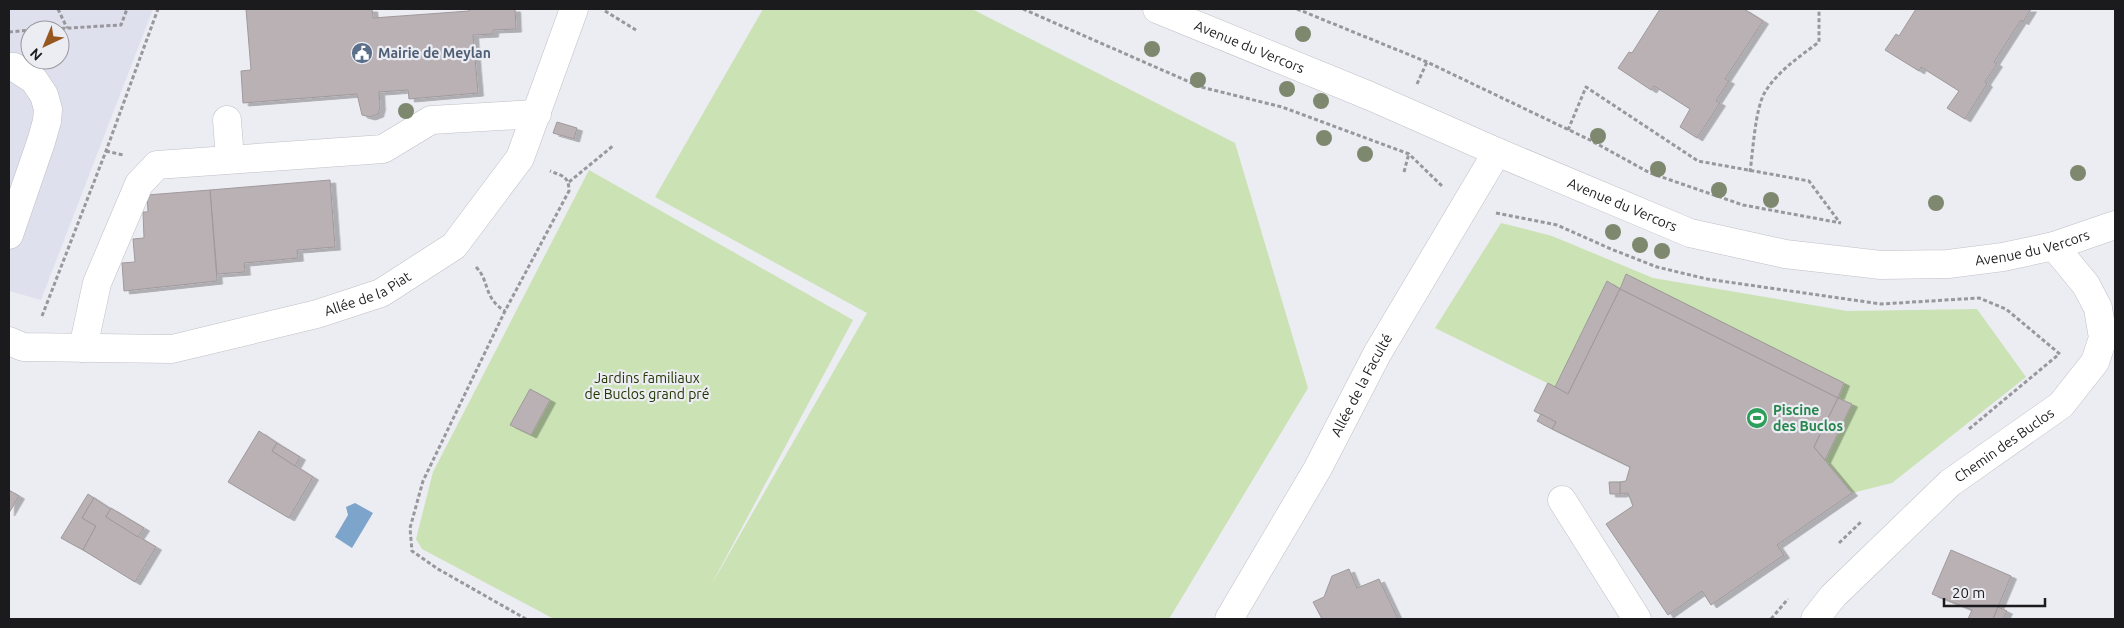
<svg xmlns="http://www.w3.org/2000/svg" width="2124" height="628" font-family="Ubuntu,sans-serif">
<style>
.built{fill:#dfe0ee;fill-rule:evenodd}
.green{fill:#cbe2b4}
.water{fill:#7da5cb}
.building{fill:#b9b1b4;stroke:#a0999b;filter:url(#shadow)}
.lines{fill:none;stroke-linecap:round;stroke-linejoin:round}
.minor-casing{stroke:#bfbfc6;stroke-width:29}
.path{stroke:#97979c;stroke-width:3;stroke-dasharray:4 2.5;stroke-linecap:butt}
.minor{stroke:#fff;stroke-width:28}
.tree{fill:#7d886e}
.labels{text-anchor:middle;stroke-width:4.5;stroke-linejoin:round;paint-order:stroke}
.street-label{font-size:14px;fill:#1b1b1e;stroke:#ececf3}
.service-label{font-size:14px;font-weight:bold;fill:#4e5e75;stroke:#ececf3;text-anchor:start}
.park-label{font-size:14px;fill:#223601;stroke:#ececf3}
.leisure-label{font-size:14px;font-weight:bold;fill:#27864d;stroke:#ececf3;text-anchor:start}
</style>
<defs>
<filter id="shadow"><feDropShadow dx="5.5" dy="3" stdDeviation="0" flood-color="#0004"/></filter>
</defs>
<rect width="100%" height="100%" fill="#ececf3"/>
<path class="built" d="M 9,9 L 153,9 L 41,300 L 9,291 ZM 30,30 L 60,30 L 60,60 L 30,60 Z"/>
<g class="green">
<polygon points="763,9 972,9 1235,143 1308,388 1169,619 554,619 422,549 416,539 433,472 589,170 853,320 709,589 867,313 655,197"/>
<polygon points="1501,223 1552,236 1653,278 1847,311 1977,309 2026,377 1892,483 1852,493 1777,545 1784,555 1711,605 1702,591 1668,615 1606,524 1632,506 1628,493 1610,494 1609,482 1626,481 1630,467 1537,421 1541,414 1534,411 1547,383 1435,328"/>
</g>
<polygon class="water" points="355,503 373,513 352,548 335,537 348,515 346,507"/>
<g class="building">
<polygon points="246,9 372,9 373,18 469,11 469,9 515,9 516,29 493,30 493,34 473,35 478,93 409,99 408,90 379,92 380,107 378,114 370,117 362,115 357,94 243,103 241,71 251,70"/>
<polygon points="1660,9 1744,9 1763,21 1725,79 1729,81 1716,101 1720,103 1697,138 1680,127 1690,109 1654,86 1651,90 1618,68 1629,52 1632,53"/>
<polygon points="1916,9 2031,9 2023,22 2021,20 1994,62 1997,64 1985,82 1987,84 1965,119 1947,108 1959,91 1921,67 1919,71 1885,50 1896,34 1899,36"/>
<polygon points="557,122 577,128 574,139 553,133"/>
<polygon points="330,180 335,247 297,250 298,258 244,263 245,272 217,274 210,190"/>
<polygon points="210,190 217,281 124,291 122,263 135,262 133,239 144,238 143,212 148,212 147,195"/>
<polygon points="1626,274 1844,383 1838,398 1620,289"/>
<polygon points="1607,281 1620,289 1568,394 1555,387"/>
<polygon points="1620,289 1838,398 1814,447 1852,493 1777,545 1784,555 1711,605 1702,591 1668,615 1606,524 1633,506 1628,493 1620,494 1620,482 1626,481 1630,467 1552,429 1556,422 1534,411 1548,383 1568,394"/>
<polygon points="530,389 550,400 531,435 510,425"/>
<polygon points="1838,398 1852,404 1825,460 1814,447"/>
<polygon points="1541,414 1556,422 1552,429 1537,421"/>
<polygon points="259,431 277,443 272,451 313,477 289,518 228,482"/>
<polygon points="277,443 300,457 295,466 272,451"/>
<polygon points="1609,482 1620,482 1620,494 1610,494"/>
<polygon points="9,490 19,496 9,513"/>
<polygon points="88,494 94,498 82,518 96,526 83,550 61,538"/>
<polygon points="94,498 111,509 106,517 156,547 135,582 83,550 96,526 82,518"/>
<polygon points="111,508 144,528 138,537 106,517"/>
<polygon points="1951,550 2011,576 1993,619 1968,619 1972,610 1932,594"/>
<polygon points="1349,569 1357,588 1379,579 1398,619 1322,619 1313,602 1324,597 1332,576"/>
<polygon points="1998,607 2007,611 2003,619 1993,619"/>
</g>
<g class="lines">
<g class="minor-casing">
<g id="minor">
<path id="s1" d="M 1157,9 L 1370,96 L 1497,152 L 1690,233 L 1785,254 L 1881,265 L 1948,264 L 2003,257 L 2054,246 L 2115,225"/>
<polyline points="9,67 14,67 34,80 44,95 48,109 47,121 41,142 9,235"/>
<polyline points="227,120 230,159"/>
<path id="s2" d="M 9,341 L 23,347 L 172,349 L 317,314 L 381,293 L 454,246 L 520,158 L 574,9"/>
<polyline points="83,348 97,283 139,184 157,165 383,149 431,120 537,114"/>
<polyline points="1562,500 1637,619"/>
<path id="s3" d="M 1229,619 L 1318,468 L 1377,354 L 1497,152"/>
<path id="s4" d="M 1815,619 L 1833,596 L 1950,483 L 2061,405 L 2095,362 L 2103,338 L 2098,308 L 2086,285 L 2054,246"/>
</g>
</g>
<g class="path">
<polyline points="58,9 67,28"/>
<polyline points="1023,9 1201,87 1282,107 1409,154 1442,186"/>
<polyline points="1297,9 1427,62 1590,140 1650,173 1743,205 1841,223"/>
<polyline points="605,11 636,30"/>
<polyline points="35,30 121,25 127,9"/>
<polyline points="9,32 30,30"/>
<polyline points="1417,84 1427,62"/>
<polyline points="1568,130 1586,87 1698,161 1809,181 1840,223"/>
<polyline points="106,151 123,155"/>
<polyline points="1404,172 1409,153"/>
<path d="M 1750,172 C 1753,151 1755,109 1765,92 C 1778,71 1799,57 1819,42 L 1819,9"/>
<polyline points="569,182 614,145"/>
<polyline points="1496,213 1557,225 1611,249 1657,267 1707,279 1881,304 1979,298 2006,309 2061,355"/>
<path d="M 476,267 C 490,281 483,298 505,311"/>
<polyline points="42,316 106,151 158,9"/>
<polyline points="1969,429 2058,355"/>
<polyline points="1839,543 1862,521"/>
<path d="M 526,619 L 438,569 L 412,551 L 410,528 L 423,481 L 505,311 L 569,191 C 569,176 562,176 550,171"/>
<polyline points="1771,619 1788,599"/>
</g>
<use href="#minor" class="minor"/>
</g>
<g class="tree">
<circle cx="1303" cy="34" r="8"/>
<circle cx="1152" cy="49" r="8"/>
<circle cx="1198" cy="80" r="8"/>
<circle cx="1287" cy="89" r="8"/>
<circle cx="1321" cy="101" r="8"/>
<circle cx="406" cy="111" r="8"/>
<circle cx="1598" cy="136" r="8"/>
<circle cx="1324" cy="138" r="8"/>
<circle cx="1365" cy="154" r="8"/>
<circle cx="1658" cy="169" r="8"/>
<circle cx="2078" cy="173" r="8"/>
<circle cx="1719" cy="190" r="8"/>
<circle cx="1771" cy="200" r="8"/>
<circle cx="1936" cy="203" r="8"/>
<circle cx="1613" cy="232" r="8"/>
<circle cx="1640" cy="245" r="8"/>
<circle cx="1662" cy="251" r="8"/>
</g>
<defs>
<g id="civic-disc" transform="scale(1.125)"><circle r="9.5" fill="#5c6f8a" stroke="#ececf3"/><path d="M-.6-6.5H3V-4.5H.6V-3L4-1V1h2V6H-6V1h2V-1L-.6-3ZM-1.2 2.5V6h2.4V2.5Z" fill="#fff"/></g>
<g id="stadium-disc" transform="scale(1.125)"><circle r="9.5" fill="#2e9e5b" stroke="#ececf3"/><path d="M0-5a6.5 5 0 1 0 0 10a6.5 5 0 1 0 0-10ZM-3.5-1.8h7v3.6h-7Z" fill="#fff"/></g>
</defs>
<g fill-rule="evenodd">
<use href="#civic-disc" x="362" y="53"/>
<use href="#stadium-disc" x="1757" y="418"/>
</g>
<g class="labels">
<g class="street-label">
<text dy="5" stroke="none"><textPath href="#s1" startOffset="100">Avenue du Vercors</textPath></text>
<text dy="5" stroke="none"><textPath href="#s1" startOffset="505">Avenue du Vercors</textPath></text>
<text dy="5" stroke="none"><textPath href="#s1" startOffset="925">Avenue du Vercors</textPath></text>
<text dy="5" stroke="none"><textPath href="#s2" startOffset="368">Allée de la Piat</textPath></text>
<text dy="5" stroke="none"><textPath href="#s3" startOffset="269">Allée de la Faculté</textPath></text>
<text dy="5" stroke="none"><textPath href="#s4" startOffset="258">Chemin des Buclos</textPath></text>
</g>
<g class="service-label">
<text x="378" y="58">Mairie de Meylan</text>
</g>
<g class="park-label">
<text x="647" y="383">Jardins familiaux<tspan x="647" dy="16">de Buclos grand pré</tspan></text>
</g>
<g class="leisure-label">
<text x="1773" y="415">Piscine<tspan x="1773" dy="16">des Buclos</tspan></text>
</g>
</g>
<rect width="2124" height="628" fill="none" stroke="#1b1b1e" stroke-width="20"/>
<g transform="translate(45 45) rotate(224)"><circle r="24" fill="#ececf3" stroke="#98989e"/>
<path d="M0-4L9 19L0 12L-9 19Z" fill="#96581e"/>
<text y="-8" font-size="14" font-weight="bold" text-anchor="middle" fill="#1b1b1e">N</text>
</g>
<path d="M1944 598v8h101v-8" fill="none" stroke="#1b1b1e" stroke-width="2.5"/>
<text x="1952" y="598" font-size="15" fill="#1b1b1e" stroke="#ececf3" stroke-width="4" paint-order="stroke">20 m</text>
</svg>
